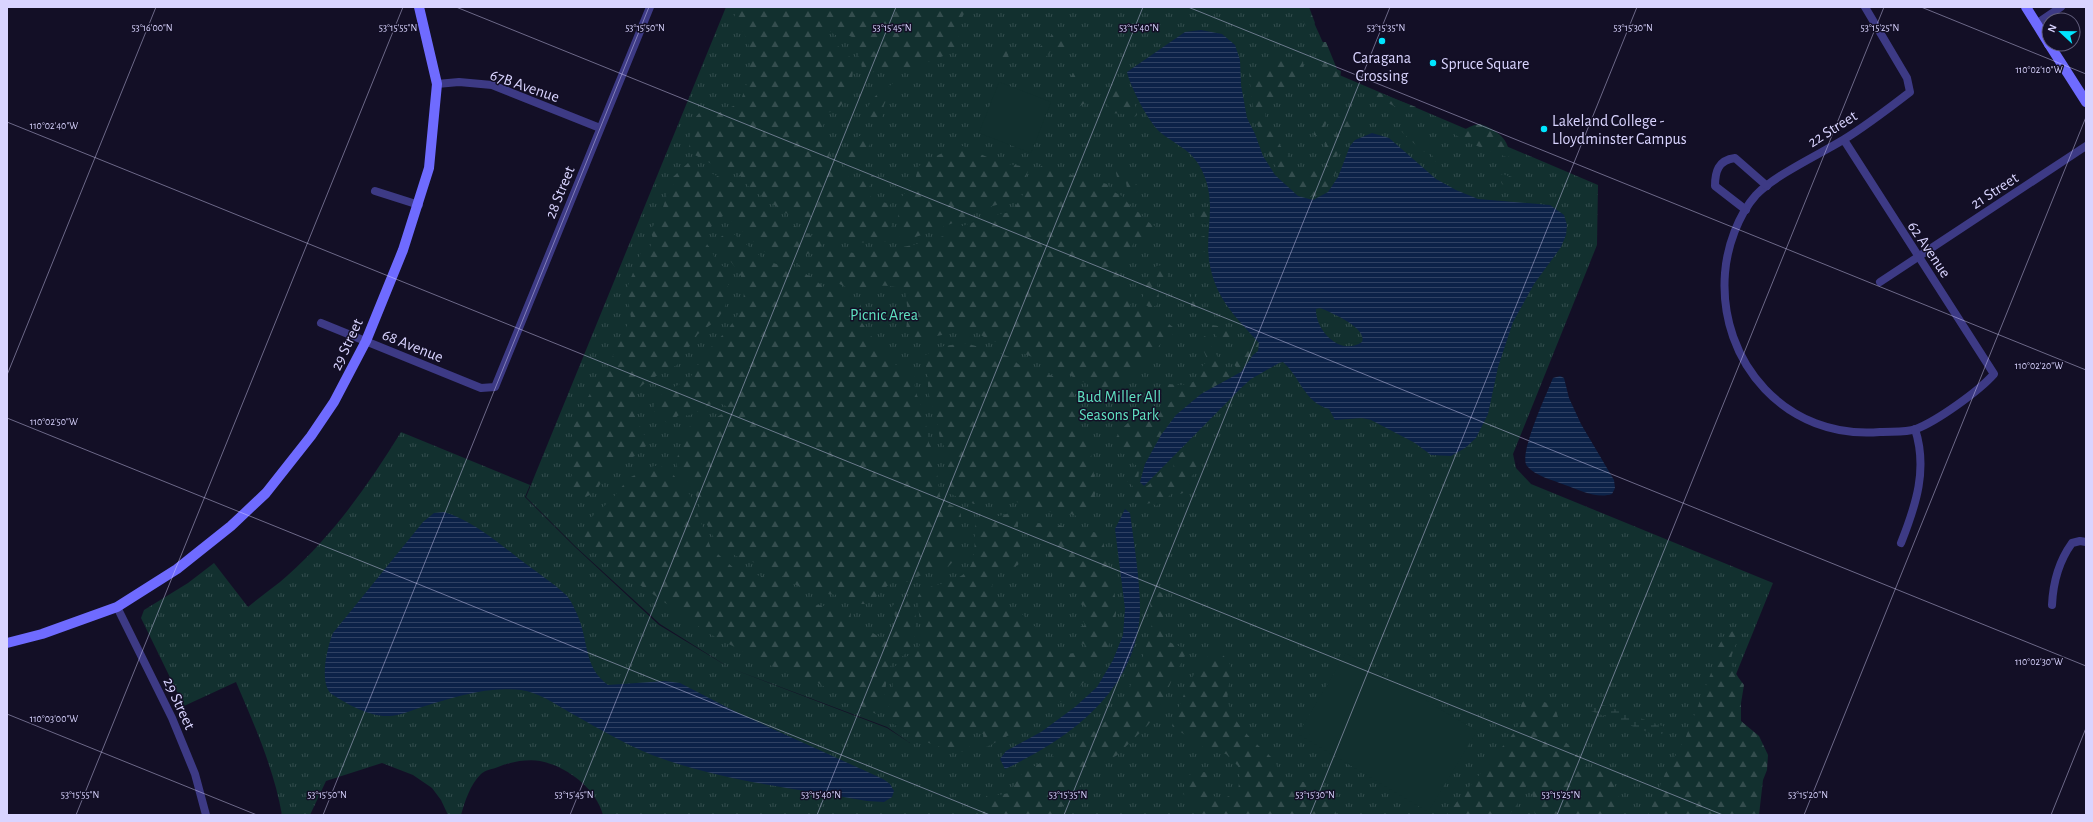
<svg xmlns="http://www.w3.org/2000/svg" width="2093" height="822" font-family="'Alegreya Sans',sans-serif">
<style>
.grass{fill:url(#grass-tufts)}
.forest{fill:url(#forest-firs)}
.wetland{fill:url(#wetland-marsh)}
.pitch{fill:#12302f}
.water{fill:url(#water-rules);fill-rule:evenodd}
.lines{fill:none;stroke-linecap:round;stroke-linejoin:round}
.street{stroke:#3d3a85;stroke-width:8}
.secondary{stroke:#6f6bff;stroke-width:10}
.ticks{fill:none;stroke:#d9d4ff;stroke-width:1;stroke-opacity:0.45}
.poi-dot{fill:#00e5ff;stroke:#130f26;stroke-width:1.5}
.labels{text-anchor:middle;stroke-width:3;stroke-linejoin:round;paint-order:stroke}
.poi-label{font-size:16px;fill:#d9d4ff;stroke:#130f26;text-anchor:start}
.street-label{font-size:16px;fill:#d9d4ff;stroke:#130f26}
.park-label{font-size:16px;fill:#5fe0c0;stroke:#130f26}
.ticks-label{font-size:10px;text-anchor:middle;fill:#d9d4ff;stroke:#130f26;stroke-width:3;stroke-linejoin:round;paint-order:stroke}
</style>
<defs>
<pattern id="grass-tufts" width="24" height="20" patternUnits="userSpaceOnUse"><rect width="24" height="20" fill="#12302f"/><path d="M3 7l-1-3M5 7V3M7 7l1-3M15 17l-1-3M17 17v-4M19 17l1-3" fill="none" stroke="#344d4e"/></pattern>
<pattern id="forest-firs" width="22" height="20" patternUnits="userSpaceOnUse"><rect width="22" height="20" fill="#12302f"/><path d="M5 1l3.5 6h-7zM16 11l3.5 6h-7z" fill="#344d4e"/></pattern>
<pattern id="wetland-marsh" width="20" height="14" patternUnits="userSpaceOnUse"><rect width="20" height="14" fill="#12302f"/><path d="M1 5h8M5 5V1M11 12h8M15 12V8" fill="none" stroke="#344d4e"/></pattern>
<pattern id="water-rules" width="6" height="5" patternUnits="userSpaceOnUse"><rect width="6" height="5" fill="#0c2248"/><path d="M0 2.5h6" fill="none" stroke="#2f4163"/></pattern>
</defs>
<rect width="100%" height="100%" fill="#130f26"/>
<path class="grass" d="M 726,7 L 1307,7 L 1337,74 L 1598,185 L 1597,245 L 1513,454 L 1516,468 L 1531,484 L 1773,583 L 1679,815 L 936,815 L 944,794 L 942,777 L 944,794 L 936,815 L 603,815 C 596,788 566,766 540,761 C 527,759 510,762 498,767 C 493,769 485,770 481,774 C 470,785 465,801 461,815 L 448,815 L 441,800 L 432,788 L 413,775 L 382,763 L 326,781 L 310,815 L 282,815 C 274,769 254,724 236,682 L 184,706 L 141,618 L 144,610 L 188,583 L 214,563 L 248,607 C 261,596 276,586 288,575 C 334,534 369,484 401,432 L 530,485 L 525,497 L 575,547 L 659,625 L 730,668 L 887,728 L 910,743 L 887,727 L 730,668 L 660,624 L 576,547 L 526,497 Z"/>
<g class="forest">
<path d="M 738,7 L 967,7 L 961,20 L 956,51 L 928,62 L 916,70 L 882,67 L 879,67 L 869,76 L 863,76 L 861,62 L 852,37 L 845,34 L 835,35 L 827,29 L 818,29 L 812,36 C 822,42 837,43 845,51 C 860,64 851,99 836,110 C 833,111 830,112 827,113 C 821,127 821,140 830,152 L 829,159 L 836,163 L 837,171 L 855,180 L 860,180 L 871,175 L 875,177 C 868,186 868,190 872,199 L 890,204 L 892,241 L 852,243 L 826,236 L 784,212 L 750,188 L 736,171 L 731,174 L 689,152 C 691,133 687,122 704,109 L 718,113 L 740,103 L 749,77 L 751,51 L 744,33 L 735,21 L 734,17 Z"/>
<polygon points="1298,7 1309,7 1315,23 1311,28 1305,25"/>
<path d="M 1054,32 L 1063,36 L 1062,40 L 1066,45 L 1067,54 L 1057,53 L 1052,50 L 1044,59 L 1039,56 C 1036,46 1043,46 1048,40 C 1050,38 1051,34 1054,32 Z"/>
<polygon points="1316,42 1326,42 1337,69 1341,71 1340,79 1335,82 1322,65 1321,59 1314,47"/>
<polygon points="999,47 1007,51 1009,58 1012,59 1010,62 996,57 993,53 994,49"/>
<path d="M 1288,58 L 1296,58 L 1303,60 C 1307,94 1259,89 1266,121 C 1267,124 1272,127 1274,130 C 1279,140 1278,147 1288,153 L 1287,163 L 1292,169 L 1299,172 C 1309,164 1314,165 1325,171 L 1329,149 L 1325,148 L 1325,142 L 1328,141 L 1334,143 C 1334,137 1337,129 1341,124 L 1338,112 L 1342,110 L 1349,112 L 1351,122 L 1357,122 L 1359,119 L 1364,121 L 1359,131 L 1354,129 L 1351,133 L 1345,133 L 1343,144 L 1336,157 L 1336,173 L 1328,181 L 1331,186 C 1324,195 1312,200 1302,193 C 1263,168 1251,113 1249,68 L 1261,71 L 1266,65 Z"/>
<polygon points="1073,73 1078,73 1080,84 1068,89 1069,80"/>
<path d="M 897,80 L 902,82 C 898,91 887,96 884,105 C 882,111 883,118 881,125 L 865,122 L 863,118 C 867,108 871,99 880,92 L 886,93 L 888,87 Z"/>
<polygon points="1118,83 1134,99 1137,115 1131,120 1124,114 1111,113 1107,103 1110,86"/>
<polygon points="1377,92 1416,107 1410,114 1384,101 1372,98 1371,94"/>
<polygon points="1086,98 1087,102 1075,109 1069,106 1074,101"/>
<path d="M 1327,108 L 1330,112 C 1328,125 1323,126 1319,137 L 1314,135 L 1315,122 L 1321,110 Z"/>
<path d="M 1480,124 C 1495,129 1511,139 1509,158 L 1469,143 L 1454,134 C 1464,131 1470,125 1480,124 Z"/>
<path d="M 1403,129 C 1414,130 1435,150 1442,158 L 1441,162 L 1436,162 L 1431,153 L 1422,151 L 1401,131 Z"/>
<polygon points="859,136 869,138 870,144 868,148 862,151 861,164 855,171 849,171 844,166 849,152 856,144 855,139"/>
<path d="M 963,146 L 1000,163 L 1028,167 C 1028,180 1019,191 1011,201 C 1005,204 997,204 990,207 C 974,213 913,243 900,239 L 898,212 L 899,200 L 915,181 L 918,167 L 923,162 L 951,149 Z"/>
<path d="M 1055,157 L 1058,176 L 1068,174 L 1107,184 L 1114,192 L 1122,196 L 1134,210 L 1140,213 L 1145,220 L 1155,226 C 1151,241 1145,236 1136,240 C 1133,242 1120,270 1119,274 L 1122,281 L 1122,289 L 1129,292 L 1129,302 L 1133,310 L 1151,313 L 1157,319 C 1165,320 1168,323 1174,328 L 1172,337 L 1166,338 L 1133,375 L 1115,387 L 1099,390 L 1044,362 L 984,337 L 971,329 L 927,338 L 919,343 L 906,330 L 908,313 L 905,289 C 890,286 879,282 865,293 C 841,289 822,271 798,266 L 800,262 L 822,251 L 833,249 L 854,253 L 887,250 L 913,245 L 944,236 L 956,228 L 999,214 L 1012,212 L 1040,167 Z"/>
<path d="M 688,163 L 742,187 L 784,220 L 823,242 L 821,246 L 792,263 L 767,254 L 725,215 C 712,221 708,230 706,243 L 711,249 L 715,259 L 728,271 L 728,297 L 724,309 L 717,320 L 698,334 L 677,365 L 649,380 L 640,387 L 637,393 L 633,402 L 633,412 L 648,443 C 645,447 642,452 637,455 C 627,461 620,457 610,469 C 599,480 603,489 586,497 L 573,491 L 569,485 L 572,474 L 570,463 L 573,451 L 572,435 L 574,425 L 580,416 L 588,397 L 611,363 L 615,348 L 631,318 L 629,305 L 624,296 L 641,252 L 650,247 L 653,239 L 650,229 L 659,220 L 669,188 L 676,182 L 673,177 Z"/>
<path d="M 1118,168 C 1127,169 1139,184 1137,193 L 1133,193 L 1127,189 L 1126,182 L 1117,177 L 1116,173 Z"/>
<polygon points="1502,174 1512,177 1514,186 1508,187 1502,184 1500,179"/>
<polygon points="1200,207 1212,208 1212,216 1207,225 1195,222 1194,212"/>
<path d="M 730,231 L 765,260 L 810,276 L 829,291 L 861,301 L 860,320 L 876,343 L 896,365 L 914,373 L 915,390 L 924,413 L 929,443 L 934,452 L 940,496 L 942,500 L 960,510 L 961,516 L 957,540 L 959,555 L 948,567 L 939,571 L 923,574 L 909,582 L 894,582 L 886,587 L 871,602 L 864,604 L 857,604 L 840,595 L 814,593 L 794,584 L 769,567 L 743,559 L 725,551 L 718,545 L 708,527 L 692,486 L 678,470 L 676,462 L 685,431 L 695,422 L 709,422 L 730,409 C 708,391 700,421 679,415 L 668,424 L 654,411 C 651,391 679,388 689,378 C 695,372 698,364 703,357 C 718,337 743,321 744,292 C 746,271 723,258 716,240 Z"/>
<polygon points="1204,236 1208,240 1209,252 1204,252 1196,243 1197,238"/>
<polygon points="1159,265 1165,270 1168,277 1157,284 1159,298 1157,305 1150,308 1143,303 1143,286 1149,282 1151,269"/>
<polygon points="1191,289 1194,291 1197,313 1195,314 1191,312"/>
<path d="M 1211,325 C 1218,325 1227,329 1231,336 L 1225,345 L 1219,342 Z"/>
<path d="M 1205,336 L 1230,377 C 1221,384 1211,388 1201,394 C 1175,410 1159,438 1145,464 L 1134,465 L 1126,452 L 1121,454 L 1114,443 C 1117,432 1132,417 1143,412 L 1150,419 L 1173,400 L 1165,398 L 1159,390 L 1168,384 L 1182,385 L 1193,382 L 1203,365 L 1208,361 L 1199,340 Z"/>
<polygon points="1253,341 1259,343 1258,351 1253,355 1241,373 1231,361 1230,355"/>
<polygon points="965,343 997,352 1012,358 1018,364 1053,376 1071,387 1077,402 1079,428 1085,432 1092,447 1091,459 1095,480 1095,500 1087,516 1082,518 1065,512 1056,513 1020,504 1010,497 1002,500 974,504 951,494 946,450 940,439 936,416 928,392 928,374 924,359 925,355 944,346"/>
<path d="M 1195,449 L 1200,452 L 1197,470 L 1187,482 L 1186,492 L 1180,494 L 1174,491 L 1167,498 L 1161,499 L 1157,506 L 1151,503 L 1140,505 L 1132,492 L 1133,486 L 1127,481 L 1129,473 L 1135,474 L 1139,469 L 1138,484 L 1144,488 C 1153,483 1156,475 1163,470 L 1168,472 L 1174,468 C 1171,455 1183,450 1195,449 Z"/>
<path d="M 659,465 L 671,472 L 690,495 L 711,548 L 736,570 L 773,579 L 804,601 L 817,605 L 843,608 L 851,612 C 850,625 850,626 861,634 L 868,630 L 881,638 L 890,635 C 897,624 896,617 892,606 L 907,596 C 909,599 913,602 914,606 C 917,618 917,641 908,651 C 903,658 894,659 890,667 C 883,683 889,699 876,714 L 814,681 L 769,665 L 708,633 L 620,571 L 580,535 L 586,522 L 611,500 L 629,478 L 651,467 Z"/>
<path d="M 1010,513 L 1018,515 L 1018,535 L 1022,555 L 1018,565 C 1011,568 1002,571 996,576 C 988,586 993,603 1004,608 C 1012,613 1017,610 1026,617 C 1038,627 1044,645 1058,651 C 1064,654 1075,653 1082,654 L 1086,645 L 1075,641 L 1080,627 L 1086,625 L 1080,618 L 1083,610 L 1091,610 L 1081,604 C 1078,584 1067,581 1051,574 L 1052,568 L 1040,531 L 1031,530 L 1027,526 L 1029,521 L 1036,523 L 1056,524 L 1073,530 L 1102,533 C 1105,559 1117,587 1116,613 C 1115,634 1106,656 1093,672 C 1072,699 1016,733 984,748 L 983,734 L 971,732 L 969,752 C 938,751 909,735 884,718 L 892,697 L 893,688 L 892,674 L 894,667 L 919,647 L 922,637 L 917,598 C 924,580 960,588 971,565 C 977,554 973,536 976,522 Z"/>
<polygon points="1153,590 1162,593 1165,604 1162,629 1165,637 1169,642 1188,650 1171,682 1160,708 1148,725 1116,756 1078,773 1081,787 1058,811 1058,815 981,815 976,809 990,792 999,795 1009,793 1023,772 1077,744 1112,716 1139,671 1153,621 1150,603"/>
<path d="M 1734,630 L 1741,632 C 1730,660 1725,660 1744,685 L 1741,703 L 1741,721 L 1759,736 L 1768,755 L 1767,770 L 1763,780 L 1759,815 L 1648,815 L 1665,774 L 1685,739 L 1711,673 L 1717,649 L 1724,636 Z"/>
<path d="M 1215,649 C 1247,671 1220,680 1230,709 C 1235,723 1250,738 1261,748 C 1265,752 1271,756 1275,761 C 1277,764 1278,771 1279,775 C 1311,793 1326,764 1336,814 L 1334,815 L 1195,815 L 1201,805 L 1183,794 L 1185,779 L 1192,773 L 1206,772 L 1211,786 L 1210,795 C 1222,800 1228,798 1238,791 L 1240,775 L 1238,766 L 1226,754 L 1210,752 L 1172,726 C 1183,696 1191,671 1215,649 Z"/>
<path d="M 1528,696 L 1555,706 L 1564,740 L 1587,767 L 1599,768 L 1611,773 L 1620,801 L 1619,815 L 1535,815 L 1530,776 L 1521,799 L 1509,815 L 1446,815 L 1517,729 C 1522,716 1516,706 1528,696 Z"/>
</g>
<polygon class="wetland" points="1595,702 1665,727 1661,737 1591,711"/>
<g class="pitch">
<polygon points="999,82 1051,102 1031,153 979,133"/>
<polygon points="1346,653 1477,731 1428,812 1298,734"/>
</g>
<g class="water">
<path d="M 1201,30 L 1222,34 L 1235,45 L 1240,60 L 1241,85 L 1247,118 L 1255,134 L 1263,156 L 1275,175 L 1298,196 L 1313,200 L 1328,192 L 1338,177 L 1350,146 L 1355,140 L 1372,133 L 1389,138 L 1436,179 L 1456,190 L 1478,199 L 1550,205 L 1564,215 L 1567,225 L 1566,235 L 1561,247 L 1534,284 L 1513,322 L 1498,367 L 1488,414 L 1476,438 L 1465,448 L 1451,456 L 1431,455 L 1415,443 L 1371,420 L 1362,418 L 1335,420 L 1329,409 C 1305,403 1300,377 1283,362 L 1279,363 L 1251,379 L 1241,388 L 1144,486 L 1140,482 L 1145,464 L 1161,435 L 1176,415 L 1201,394 L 1241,372 L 1253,355 L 1258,351 L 1259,343 C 1256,339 1252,336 1249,332 C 1230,311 1216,295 1210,266 C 1203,230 1220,201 1199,165 C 1189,148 1174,144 1160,132 C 1149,123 1130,86 1127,72 L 1185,32 ZM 1320,308 C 1330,312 1368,328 1362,342 C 1340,357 1315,330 1316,309 Z"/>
<path d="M 1560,376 L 1564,378 L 1569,398 L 1581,424 L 1614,480 L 1615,488 L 1612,494 C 1597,499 1579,490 1565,485 C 1553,480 1535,476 1527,466 C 1518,455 1547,393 1553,378 Z"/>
<path d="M 1125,509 L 1130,513 C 1134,544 1140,580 1140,610 C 1138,689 1071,738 1005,769 L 1000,759 L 1006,751 L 1041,732 L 1075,707 L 1097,687 L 1113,660 L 1123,635 L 1125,609 L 1115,529 Z"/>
<path d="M 444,512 C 474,521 502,546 526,564 C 539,574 553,583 565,594 C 570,598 574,608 577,614 C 589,640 583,667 608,685 L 665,681 L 680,683 L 738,713 L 883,779 L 890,784 L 894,791 L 892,797 L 884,802 L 867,801 C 799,789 730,782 666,760 C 632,749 600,729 569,712 C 555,704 538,692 521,690 C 487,686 454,697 422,707 C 412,710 399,716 389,716 C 370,717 349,705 333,695 C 318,686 327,647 333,633 L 423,522 L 434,513 Z"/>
</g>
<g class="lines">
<g class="street">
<polyline points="2036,24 2061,7"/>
<polyline points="437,84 459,82 492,85 600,128"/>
<path d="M 1844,140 L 1994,374 C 1979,391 1937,421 1916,429 C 1905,433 1891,431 1880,432 C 1787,440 1718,363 1725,273 C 1727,247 1738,215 1756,195 C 1775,175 1818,155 1843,140 C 1866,126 1888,109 1910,92 L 1907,78 L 1865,7"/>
<polyline points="375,191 419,205"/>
<path d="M 1746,210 L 1715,186 C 1715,172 1718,160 1735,158 L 1767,186"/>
<polyline points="1880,282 2086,146"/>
<polyline points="321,323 481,388 495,387 650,7"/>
<path d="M 1901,543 C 1916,505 1928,469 1915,429"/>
<path d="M 2052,605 C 2053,583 2059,561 2072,543 L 2080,541 L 2086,542"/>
<polyline points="117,607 172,718 195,774 206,815"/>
</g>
<g class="secondary">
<polyline points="2026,7 2049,44"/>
<polyline points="2049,44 2086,102"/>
<polyline points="7,643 42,634 117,607 177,569 231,526 266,493 311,436 334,402 366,341 403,250 429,168 437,84 419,7"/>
</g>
</g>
<path class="ticks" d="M 456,7 L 2086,666M 1188,7 L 2086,370M 1921,7 L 2086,74M 7,122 L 1723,815M 7,375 L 156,7M 7,418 L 990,815M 7,714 L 257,815M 76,815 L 403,7M 323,815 L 649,7M 570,815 L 896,7M 817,815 L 1143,7M 1064,815 L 1390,7M 1310,815 L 1637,7M 1557,815 L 1884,7M 1804,815 L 2086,117M 2051,815 L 2086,728"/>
<g class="poi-dot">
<circle cx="1382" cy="41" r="4"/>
<circle cx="1433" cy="63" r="4"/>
<circle cx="1544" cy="129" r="4"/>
</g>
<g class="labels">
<g class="poi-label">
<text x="1382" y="63" text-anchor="middle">Caragana<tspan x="1382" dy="18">Crossing</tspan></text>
<text x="1441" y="69">Spruce Square</text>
<text x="1552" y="126">Lakeland College -<tspan x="1552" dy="18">Lloydminster Campus</tspan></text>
</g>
<g class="street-label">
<text transform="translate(525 85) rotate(19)" y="6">67B Avenue</text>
<text transform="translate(1832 128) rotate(-32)" y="6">22 Street</text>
<text transform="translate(1994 190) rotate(-33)" y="6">21 Street</text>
<text transform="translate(559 192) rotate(-68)" y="6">28 Street</text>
<text transform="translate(1930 249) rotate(56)" y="6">62 Avenue</text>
<text transform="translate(346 344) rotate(-65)" y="6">29 Street</text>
<text transform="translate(413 345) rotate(22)" y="6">68 Avenue</text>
<text transform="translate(180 703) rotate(65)" y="6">29 Street</text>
</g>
<g class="park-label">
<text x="884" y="320">Picnic Area</text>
<text x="1119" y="402">Bud Miller All<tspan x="1119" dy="18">Seasons Park</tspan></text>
</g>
</g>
<g class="ticks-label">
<text x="152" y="31">53°16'00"N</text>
<text x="398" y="31">53°15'55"N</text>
<text x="645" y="31">53°15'50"N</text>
<text x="892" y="31">53°15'45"N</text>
<text x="1139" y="31">53°15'40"N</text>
<text x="1386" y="31">53°15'35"N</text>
<text x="1633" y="31">53°15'30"N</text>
<text x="1880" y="31">53°15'25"N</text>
<text x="2039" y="73">110°02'10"W</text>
<text x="54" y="129">110°02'40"W</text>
<text x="2039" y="369">110°02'20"W</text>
<text x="54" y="425">110°02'50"W</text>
<text x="2039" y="665">110°02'30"W</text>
<text x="54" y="722">110°03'00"W</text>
<text x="80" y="798">53°15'55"N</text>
<text x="327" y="798">53°15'50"N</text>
<text x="574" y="798">53°15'45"N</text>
<text x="821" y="798">53°15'40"N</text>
<text x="1068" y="798">53°15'35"N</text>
<text x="1315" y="798">53°15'30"N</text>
<text x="1561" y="798">53°15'25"N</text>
<text x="1808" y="798">53°15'20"N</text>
</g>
<rect width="2093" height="822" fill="none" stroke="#d9d4ff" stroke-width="16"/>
<g transform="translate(2061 32) rotate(292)"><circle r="19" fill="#130f26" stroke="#625e7d"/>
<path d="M0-3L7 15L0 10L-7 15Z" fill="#00e5ff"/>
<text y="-6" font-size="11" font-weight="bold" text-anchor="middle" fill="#d9d4ff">N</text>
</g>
</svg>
